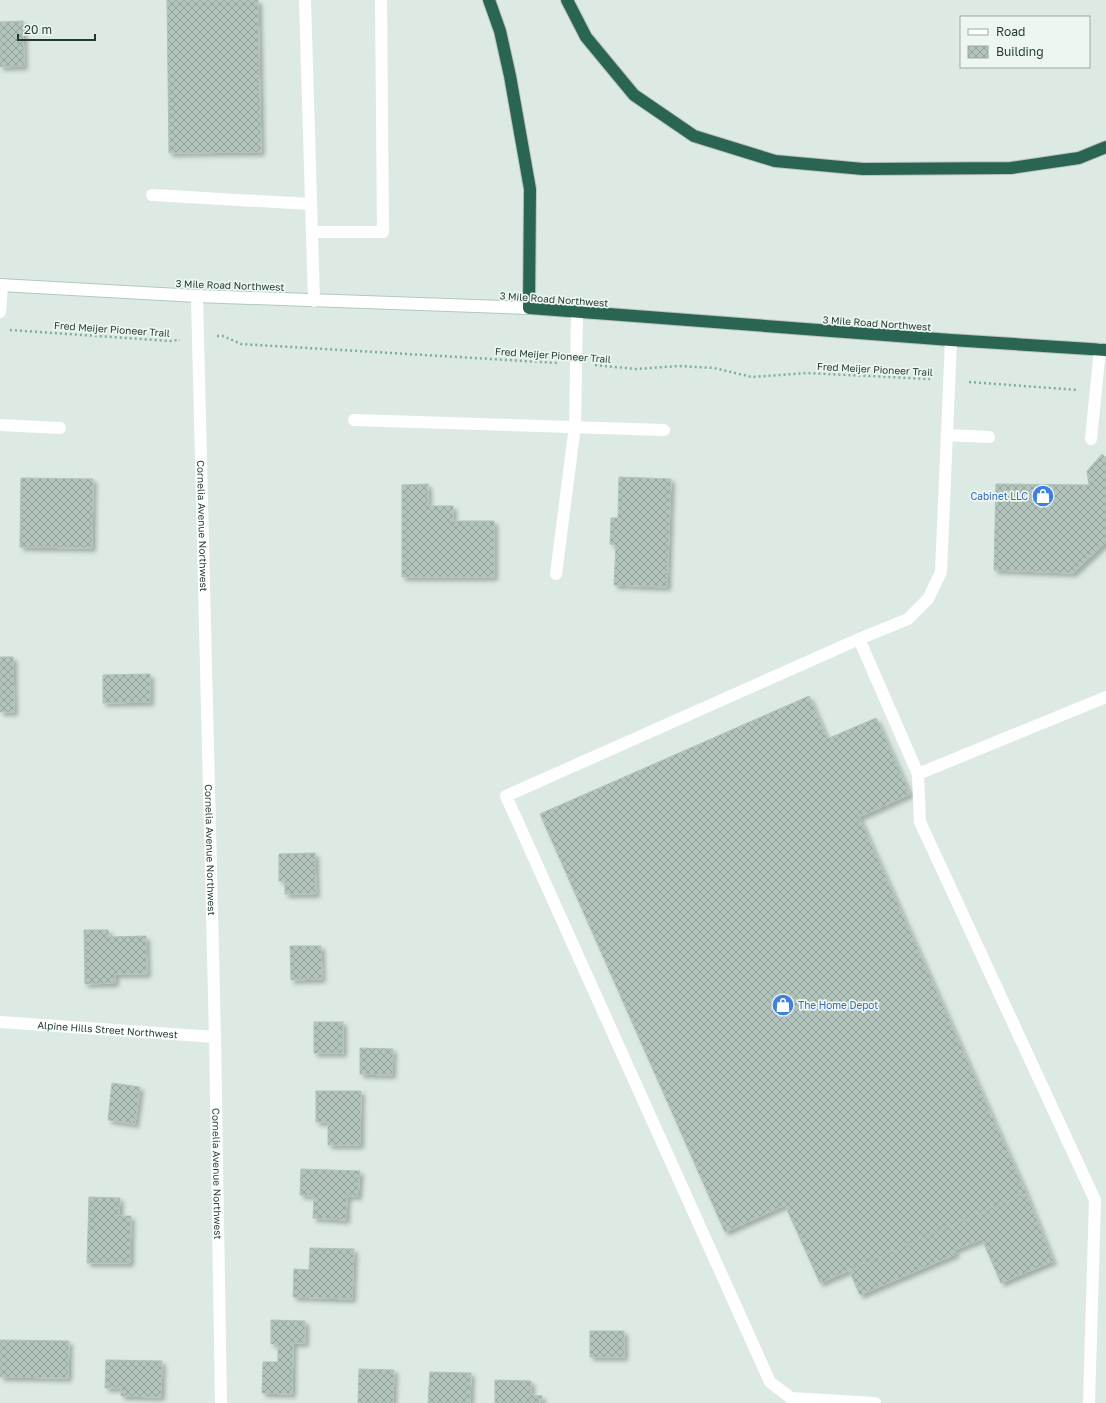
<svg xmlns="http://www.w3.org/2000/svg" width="1106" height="1403" font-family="'Golos Text',sans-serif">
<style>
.building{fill:url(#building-cross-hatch);stroke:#b0c3b9;filter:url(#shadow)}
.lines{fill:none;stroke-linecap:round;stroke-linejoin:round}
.secondary-casing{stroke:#b0c9be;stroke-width:14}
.highway-casing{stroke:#bcc4c1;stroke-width:14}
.path{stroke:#7dae9b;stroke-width:2.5;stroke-dasharray:2 3;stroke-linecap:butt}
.lane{stroke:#fff;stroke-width:12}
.street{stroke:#fff;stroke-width:12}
.secondary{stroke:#fff;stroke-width:12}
.highway{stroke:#2a6554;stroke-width:12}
.labels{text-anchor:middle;stroke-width:3.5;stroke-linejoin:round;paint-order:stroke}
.street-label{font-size:10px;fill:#1f3930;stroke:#edf6f1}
.shop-label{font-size:10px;fill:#366cbe;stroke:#edf6f1;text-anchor:end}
</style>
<defs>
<pattern id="building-cross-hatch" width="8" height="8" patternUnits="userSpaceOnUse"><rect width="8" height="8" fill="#b3c4bc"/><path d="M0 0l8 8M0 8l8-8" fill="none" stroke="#91a099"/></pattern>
<filter id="shadow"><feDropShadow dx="3.5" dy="3.5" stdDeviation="2" flood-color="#0004"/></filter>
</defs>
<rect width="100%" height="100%" fill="#ddeae3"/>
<g class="building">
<polygon points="167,0 258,0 261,152 169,153"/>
<polygon points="23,21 24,66 0,67 0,22"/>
<polygon points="1102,454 1106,458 1106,542 1073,573 994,570 996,484 1089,485 1087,471"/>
<polygon points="619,477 671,479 667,587 614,585 616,545 610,544 611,518 618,518"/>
<polygon points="21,478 93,479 92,548 20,547"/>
<polygon points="428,484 428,506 453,506 453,521 494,521 494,577 402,577 402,485"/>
<polygon points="0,657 13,657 14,712 0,712"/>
<polygon points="150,674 150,702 103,703 103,675"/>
<polygon points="809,696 827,739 876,718 910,794 859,817 1026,1193 820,1283 785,1205 725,1232 540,814"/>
<polygon points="315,853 316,894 285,894 285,881 279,881 279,854"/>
<polygon points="84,930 108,930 109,937 146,936 147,974 115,974 115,983 85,984"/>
<polygon points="290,946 321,946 322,979 291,980"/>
<rect x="314" y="1022" width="29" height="31"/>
<polygon points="360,1048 393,1049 392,1075 360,1074"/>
<polygon points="112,1083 140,1087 135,1124 108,1120"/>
<polygon points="316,1091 361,1091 360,1145 328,1145 328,1122 316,1122"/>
<polygon points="301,1169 360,1171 358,1196 347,1196 346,1220 313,1218 314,1196 300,1195"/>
<polygon points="1026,1193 1053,1261 1001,1283 982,1239 954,1250 956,1254 860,1295 849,1270"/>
<polygon points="89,1197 120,1198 119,1216 131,1216 130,1263 87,1263"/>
<polygon points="310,1248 354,1249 352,1299 293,1297 294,1269 309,1270"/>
<polygon points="271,1320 305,1321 305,1343 293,1343 292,1394 262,1393 263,1362 278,1362 278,1344 271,1344"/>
<rect x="590" y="1331" width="34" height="26"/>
<polygon points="0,1340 69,1341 68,1378 0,1377"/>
<polygon points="106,1360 162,1361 161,1397 121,1396 121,1388 105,1388"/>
<polygon points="359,1369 394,1370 393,1403 358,1403"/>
<polygon points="430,1372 471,1373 470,1403 428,1403"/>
<polygon points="495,1380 531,1381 531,1395 542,1396 542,1403 495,1403"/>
</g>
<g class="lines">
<g class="secondary-casing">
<polyline id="secondary" points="0,285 197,296 529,308"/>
</g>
<g class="highway-casing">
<g id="highway">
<polyline points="489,0 500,31 510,76 530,189 529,308 951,340 1106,350"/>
<polyline points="567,0 586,37 634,95 694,136 775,161 863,169 1011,168 1079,158 1106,147"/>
</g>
</g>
<g class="path">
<polyline points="10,330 170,341 180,340"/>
<polyline points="217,336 223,336 241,344 558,363"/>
<polyline points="595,365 636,369 679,366 714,368 752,377 806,373 930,379"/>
<polyline points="969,382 1078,390"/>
</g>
<g class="lane">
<polyline points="305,0 314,301"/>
<polyline points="152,195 311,204"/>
<polyline points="312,232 383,232 381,0"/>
<polyline points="0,312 2,285"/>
<polyline points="951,340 941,572 928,599 908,619 859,639 918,774 1106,697"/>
<polyline points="354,420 664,430"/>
<polyline points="0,425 60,428"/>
<polyline points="947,435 989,437"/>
<polyline points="1091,439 1100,349"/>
<polyline points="556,574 575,426 577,312"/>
<polyline points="859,639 506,796 770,1382 791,1398 875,1403"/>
<polyline points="918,774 920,822 1095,1200 1089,1403"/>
</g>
<g class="street">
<path id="s1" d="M 197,296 L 215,1037 L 221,1403"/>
<path id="s2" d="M 0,1022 L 215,1037"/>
</g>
<use href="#secondary" class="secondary"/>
<use href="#highway" class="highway"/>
</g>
<defs>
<g id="shop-disc" transform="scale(1.15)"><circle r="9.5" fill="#3f7fe0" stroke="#edf6f1"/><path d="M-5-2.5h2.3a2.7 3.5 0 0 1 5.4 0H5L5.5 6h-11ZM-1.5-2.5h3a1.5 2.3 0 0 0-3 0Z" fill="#fff"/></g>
</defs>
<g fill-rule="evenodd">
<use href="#shop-disc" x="1043" y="496"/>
<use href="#shop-disc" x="783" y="1005"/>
</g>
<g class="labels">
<g class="street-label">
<text transform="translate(230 285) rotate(2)" y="4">3 Mile Road Northwest</text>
<text transform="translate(554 299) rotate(4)" y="4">3 Mile Road Northwest</text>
<text transform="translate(877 323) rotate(4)" y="4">3 Mile Road Northwest</text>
<text transform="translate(112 329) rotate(4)" y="4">Fred Meijer Pioneer Trail</text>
<text transform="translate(553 355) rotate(4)" y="4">Fred Meijer Pioneer Trail</text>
<text transform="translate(875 369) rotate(3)" y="4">Fred Meijer Pioneer Trail</text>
<text dy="4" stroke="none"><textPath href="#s1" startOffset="230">Cornelia Avenue Northwest</textPath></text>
<text dy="4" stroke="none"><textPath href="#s1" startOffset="554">Cornelia Avenue Northwest</textPath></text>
<text dy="4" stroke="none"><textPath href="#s2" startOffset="108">Alpine Hills Street Northwest</textPath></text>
<text dy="4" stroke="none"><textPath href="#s1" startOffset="878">Cornelia Avenue Northwest</textPath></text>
</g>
<g class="shop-label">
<text x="1028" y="500">Cabinet LLC</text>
<text x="798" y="1009" text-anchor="start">The Home Depot</text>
</g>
</g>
<rect x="960" y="16" width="130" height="52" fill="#edf6f1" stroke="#9baaa4"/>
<rect x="968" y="29" width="20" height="6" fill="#ffffff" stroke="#9baaa4"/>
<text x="996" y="36" font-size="12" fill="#1f3930">Road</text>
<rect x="968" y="46" width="20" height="12" fill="url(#building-cross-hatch)" stroke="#9baaa4"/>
<text x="996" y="56" font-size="12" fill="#1f3930">Building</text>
<path d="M18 34v6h77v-6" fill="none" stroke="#1f3930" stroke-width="2"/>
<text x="24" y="34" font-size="12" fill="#1f3930" stroke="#edf6f1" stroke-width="3" paint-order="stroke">20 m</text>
</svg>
